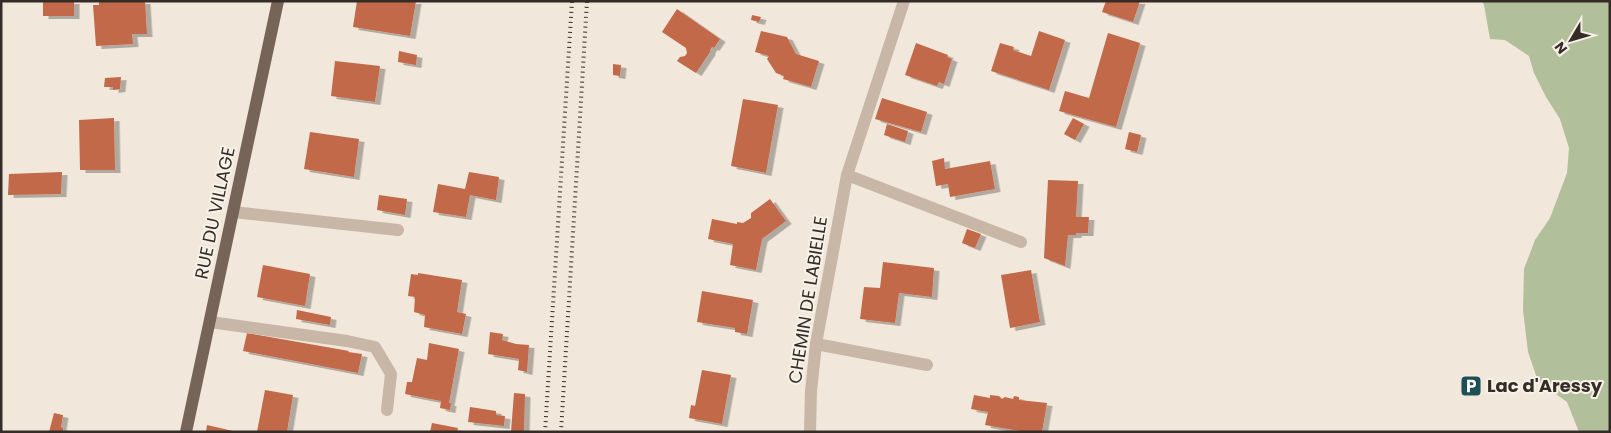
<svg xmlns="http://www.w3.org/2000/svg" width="1611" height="433" font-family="Poppins,sans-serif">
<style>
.green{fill:#b2bf9b}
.building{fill:#c16948;filter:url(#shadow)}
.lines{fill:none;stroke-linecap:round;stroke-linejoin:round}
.minor{stroke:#c8b7a7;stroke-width:12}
.major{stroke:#766459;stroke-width:12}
.rail{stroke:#352c27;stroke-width:4;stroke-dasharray:1 4;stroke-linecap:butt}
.labels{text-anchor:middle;stroke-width:4;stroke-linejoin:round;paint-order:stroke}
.street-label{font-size:18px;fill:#352c27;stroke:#f8f1e7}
.poi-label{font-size:18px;font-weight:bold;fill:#352c27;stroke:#f8f1e7;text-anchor:start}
</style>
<defs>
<filter id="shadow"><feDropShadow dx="5.5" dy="3" stdDeviation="0" flood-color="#0004"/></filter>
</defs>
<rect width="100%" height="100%" fill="#f1e7da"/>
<polygon class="green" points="1482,1 1610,1 1610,432 1579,432 1567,402 1538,381 1528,352 1523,310 1524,269 1535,240 1550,218 1567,173 1569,148 1560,119 1546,97 1534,73 1529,56 1505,40 1490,39 1484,5"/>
<g class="building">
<rect x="43" y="1" width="31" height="15"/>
<polygon points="99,1 145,1 147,34 132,34 133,44 96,46 93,5 99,5"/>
<polygon points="357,1 416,1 410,36 353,27"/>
<polygon points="1106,1 1140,1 1133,22 1102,12"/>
<polygon points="677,9 720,39 714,48 712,47 710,50 710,52 696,73 677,61 680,57 685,56 687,53 686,48 662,32"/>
<polygon points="752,15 761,17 759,22 751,20"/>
<polygon points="761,31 787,37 796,54 819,61 811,87 783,79 784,76 776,73 767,59 769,56 755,52"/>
<polygon points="1039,31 1065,40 1049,90 991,71 1000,43 1014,47 1013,50 1031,56"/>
<polygon points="1108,33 1140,43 1116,127 1059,111 1065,91 1089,98"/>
<polygon points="916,43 948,55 947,57 952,59 944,84 939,82 937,86 905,75"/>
<polygon points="399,51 417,55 416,65 398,62"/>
<polygon points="335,61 380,66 375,102 331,96"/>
<polygon points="613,64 621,65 620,76 613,75"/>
<polygon points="121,77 120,89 113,90 113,87 104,87 105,78"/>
<polygon points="882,98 927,112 921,132 875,119"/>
<polygon points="743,99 778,105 766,173 731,166"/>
<polygon points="114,118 115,170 80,170 79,120"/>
<polygon points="1073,118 1084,124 1075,140 1064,134"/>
<polygon points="887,124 908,131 905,142 884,135"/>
<polygon points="310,132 359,139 354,177 304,169"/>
<polygon points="1129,132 1141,135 1137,152 1125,149"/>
<polygon points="944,158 945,169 990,161 995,189 950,197 948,184 936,186 932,161"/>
<polygon points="62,172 61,194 8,195 9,174"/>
<polygon points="469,172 499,177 496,200 470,195 466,217 433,212 438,184 465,189"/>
<polygon points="1048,180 1078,181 1076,217 1089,217 1088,233 1076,233 1076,235 1068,235 1065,266 1044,258"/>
<polygon points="379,195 407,199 405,215 377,210"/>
<polygon points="770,199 786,221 762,239 756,270 730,265 733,244 708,239 712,219 737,224 737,222 743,223 751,218 751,213"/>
<polygon points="967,229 981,234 975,248 962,243"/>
<polygon points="883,262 934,268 932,297 899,293 895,323 860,319 864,287 880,288"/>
<polygon points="263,265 310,274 305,306 257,297"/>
<polygon points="1031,270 1040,322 1010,328 1001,275"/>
<polygon points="418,273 462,280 457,312 466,314 462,334 424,327 425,315 414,312 415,297 408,296 411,274 418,275"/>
<polygon points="702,291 753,300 747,334 735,332 735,328 697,322"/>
<polygon points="297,310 331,317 330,325 296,319"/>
<polygon points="490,332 503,334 502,340 516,344 529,345 527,372 518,370 519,359 488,354"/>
<polygon points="247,333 349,351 348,352 362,354 358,373 243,351"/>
<polygon points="429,343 459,349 449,403 451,403 450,410 440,408 441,401 405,394 407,382 412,382 417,358 427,360"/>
<polygon points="702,370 731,375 722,424 689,418 691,405 695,406"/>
<polygon points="265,390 293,395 287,432 257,432"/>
<polygon points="514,393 525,394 524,432 511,432"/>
<polygon points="974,395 990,398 990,395 999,396 1002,399 1005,397 1013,399 1014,396 1019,397 1019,400 1047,403 1042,432 1026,432 985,425 988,412 971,409"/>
<polygon points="470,407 496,411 496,415 505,416 504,426 468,422"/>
<polygon points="54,413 63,415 61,427 63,428 63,432 49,432"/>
<polygon points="432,423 458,428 457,432 430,432"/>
<polygon points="207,425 233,431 233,432 206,432"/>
</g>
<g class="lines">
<g class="minor">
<polyline points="847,175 1021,242"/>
<polyline points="234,212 398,230"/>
<polyline points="210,322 347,341 375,347 391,374 387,410"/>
<polyline points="816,344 927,365"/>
<polyline points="810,432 811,391 816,344 847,175 904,1"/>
</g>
<polyline class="major" points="186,432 278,1"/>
<g class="rail">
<polyline points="545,432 572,1"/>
<polyline points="561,432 587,1"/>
</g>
</g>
<defs>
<g id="parking-square" transform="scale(1.125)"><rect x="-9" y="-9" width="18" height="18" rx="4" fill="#1e4f55" stroke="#f8f1e7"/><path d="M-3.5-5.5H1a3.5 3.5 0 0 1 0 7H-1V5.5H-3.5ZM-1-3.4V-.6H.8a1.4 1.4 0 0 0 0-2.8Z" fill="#fff"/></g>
</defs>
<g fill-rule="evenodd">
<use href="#parking-square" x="1471" y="386"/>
</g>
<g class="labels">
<g class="street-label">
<text transform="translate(215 213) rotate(-78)" y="6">RUE DU VILLAGE</text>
<text transform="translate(808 300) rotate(-81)" y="6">CHEMIN DE LABIELLE</text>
</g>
<g class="poi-label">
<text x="1487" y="392">Lac d'Aressy</text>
</g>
</g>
<rect width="1611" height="433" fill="none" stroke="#352c27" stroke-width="5"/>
<g transform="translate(1571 40) rotate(232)" stroke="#f8f1e7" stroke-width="4" paint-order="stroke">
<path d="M0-4L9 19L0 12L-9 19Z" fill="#352c27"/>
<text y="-8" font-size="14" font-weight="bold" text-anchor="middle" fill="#352c27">N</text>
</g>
</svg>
